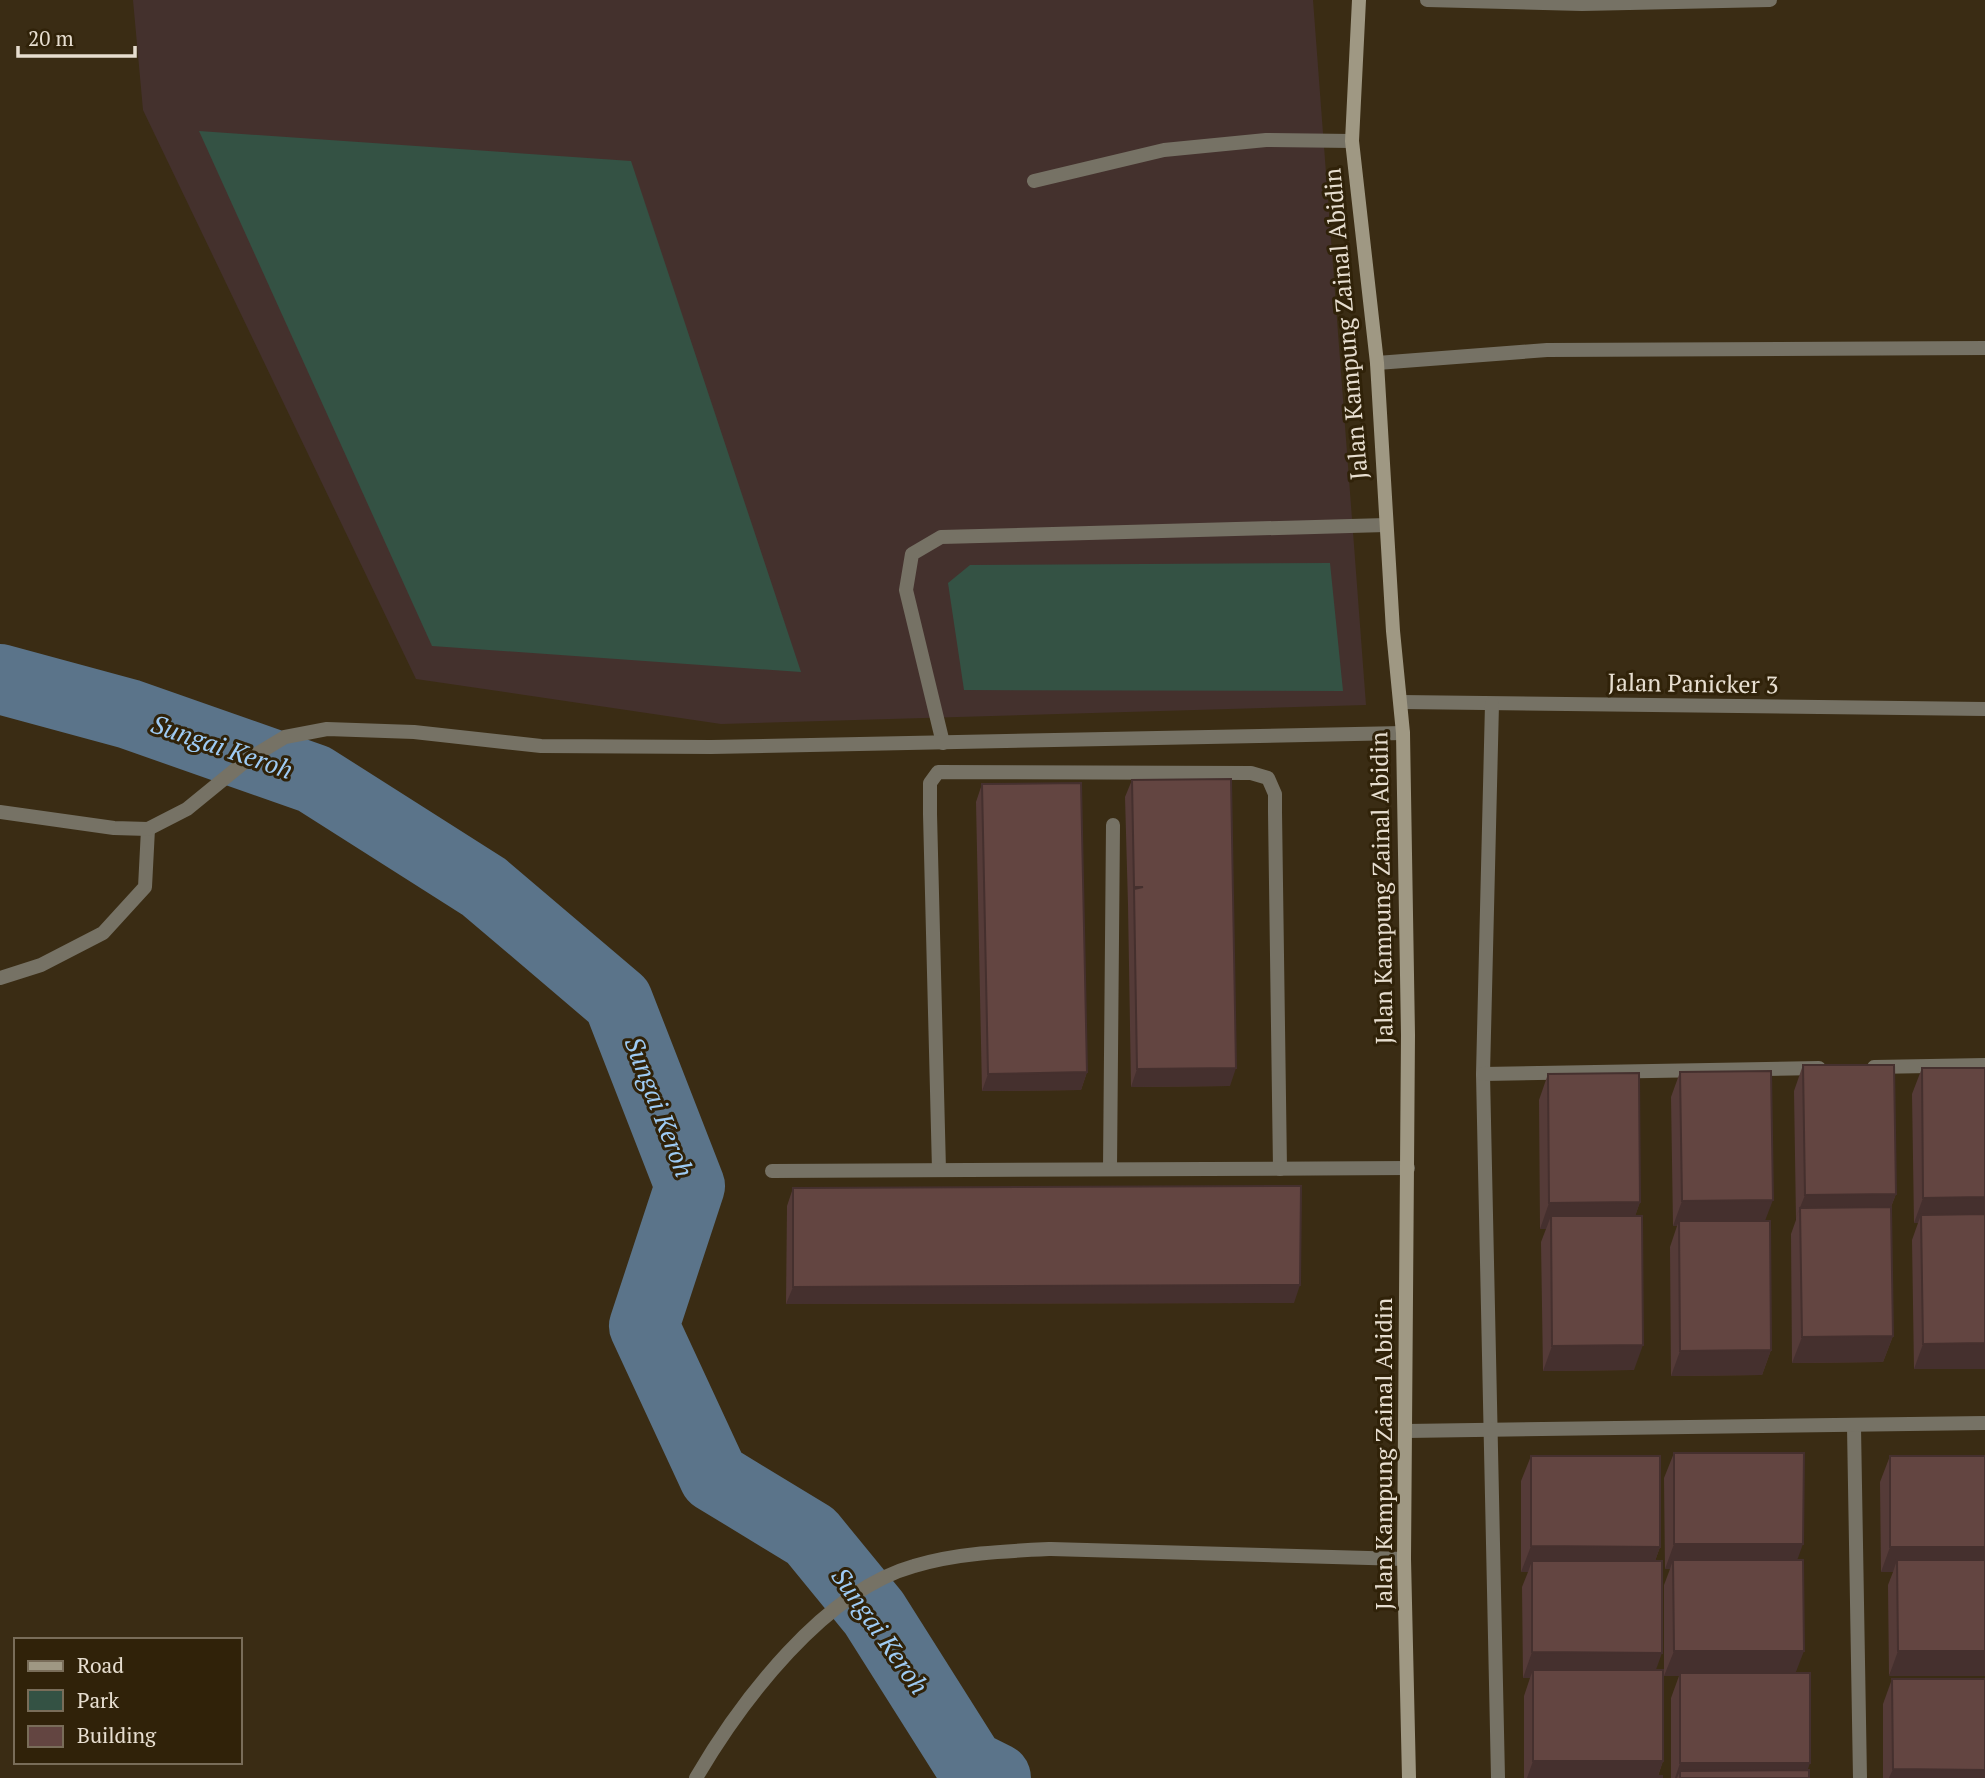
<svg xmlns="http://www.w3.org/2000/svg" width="1985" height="1778" font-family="'PT Serif',serif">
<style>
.education{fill:#44312d}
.green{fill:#345244}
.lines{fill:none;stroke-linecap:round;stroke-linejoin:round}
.river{stroke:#5b748a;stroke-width:70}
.lane{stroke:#767265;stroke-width:14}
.street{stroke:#767265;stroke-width:14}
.secondary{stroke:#9f9883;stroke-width:14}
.wall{fill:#553b38}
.shaded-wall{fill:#45302e}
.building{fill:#634541;stroke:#45302e;stroke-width:2}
.labels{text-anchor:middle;stroke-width:6;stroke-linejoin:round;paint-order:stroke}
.street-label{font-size:24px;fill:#e7ded0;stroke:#302209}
.water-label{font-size:26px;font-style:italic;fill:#9ecbf4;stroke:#302209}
</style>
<rect width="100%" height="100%" fill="#3a2c14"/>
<polygon class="education" points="133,0 1313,0 1366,705 721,724 416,679 143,110"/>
<g class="green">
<polygon points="199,131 631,161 801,672 432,646"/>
<polygon points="1330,563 1343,691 964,690 948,583 970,565"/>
</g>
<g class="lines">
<polyline class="river" points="0,679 129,714 314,779 484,887 618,1001 690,1186 644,1326 714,1477 811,1536 874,1613 970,1765 996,1778"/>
<g class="lane">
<polyline points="1034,181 1164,150 1266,140 1352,141"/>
<polyline points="943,743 906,590 912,554 941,537 1386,525"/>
<polyline points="0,978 41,965 103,933 145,887 148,829"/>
<polyline points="1110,1169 1113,825"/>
</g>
<g class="street">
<polyline points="1427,0 1582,4 1770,0"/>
<polyline points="1377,363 1547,350 1985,348"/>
<polyline points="1401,702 1985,709"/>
<polyline points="1492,704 1483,1074 1498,1778"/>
<polyline points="0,812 114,828 148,829 187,809 247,760 285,737 327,729 414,732 541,746 711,747 1403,733"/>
<polyline points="1874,1067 1985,1065"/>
<polyline points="1483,1074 1819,1068"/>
<polyline points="939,1170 930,814 930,783 938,772 1251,773 1268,778 1275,794 1275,812 1280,1169"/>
<polyline points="772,1171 1408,1168"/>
<polyline points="1854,1427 1860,1778"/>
<polyline points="1406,1431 1985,1423"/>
<path d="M 696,1778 C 741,1701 824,1591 914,1566 C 957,1553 1006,1551 1051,1549 L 1404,1559"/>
</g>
<polyline class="secondary" points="1359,0 1352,141 1377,363 1393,631 1403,733 1408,1035 1404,1559 1409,1778"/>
</g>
<g class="wall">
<polygon points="1132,780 1230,1086 1131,1087 1128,905 1125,797"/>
<polygon points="982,784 1087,1072 1081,1090 982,1091 976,802"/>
<polygon points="1803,1065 1896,1194 1891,1207 1893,1336 1883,1362 1792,1363 1791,1234 1796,1220 1794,1091"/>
<polygon points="1922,1068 1985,1369 1914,1369 1912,1240 1918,1223 1914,1223 1912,1094"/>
<polygon points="1680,1072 1765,1221 1771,1350 1762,1375 1671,1376 1670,1247 1677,1226 1673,1226 1671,1097"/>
<polygon points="1548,1074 1640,1202 1635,1216 1634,1370 1543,1371 1541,1242 1546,1229 1540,1229 1539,1100"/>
<polygon points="793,1188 1294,1303 786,1304 787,1206"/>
<polygon points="1674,1453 1797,1560 1796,1673 1809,1778 1671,1778 1671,1698 1679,1676 1664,1676 1664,1585 1670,1569 1665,1569 1664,1478"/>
<polygon points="1531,1456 1660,1547 1655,1561 1656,1670 1663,1761 1658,1776 1662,1778 1524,1778 1524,1696 1530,1678 1523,1678 1522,1587 1528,1572 1521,1572 1521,1481"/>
<polygon points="1890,1456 1985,1456 1889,1676 1888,1585 1893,1572 1881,1572 1880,1482"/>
<polygon points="1892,1679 1985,1778 1883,1778 1883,1704"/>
</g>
<g class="shaded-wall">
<polygon points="1236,1068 1230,1086 1131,1087 1137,1069"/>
<polygon points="1087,1072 1081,1090 982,1091 988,1074"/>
<polygon points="1896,1194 1886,1219 1800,1208 1795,1220 1805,1195"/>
<polygon points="1985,1197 1985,1222 1921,1215 1918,1223 1914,1223 1923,1198"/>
<polygon points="1773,1200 1763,1226 1679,1221 1677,1226 1673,1226 1682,1201"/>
<polygon points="1640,1202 1631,1228 1551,1216 1546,1229 1540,1229 1549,1203"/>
<polygon points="1300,1285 1294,1303 786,1304 793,1287"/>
<polygon points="1893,1336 1883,1362 1792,1363 1802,1337"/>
<polygon points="1985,1343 1985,1369 1914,1369 1923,1344"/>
<polygon points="1643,1345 1634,1370 1543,1371 1552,1346"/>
<polygon points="1771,1350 1762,1375 1671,1376 1680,1351"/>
<polygon points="1674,1544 1803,1544 1794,1569 1673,1560 1670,1569 1665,1569"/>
<polygon points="1531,1546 1660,1547 1651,1572 1532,1561 1528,1572 1521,1572"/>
<polygon points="1890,1547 1985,1547 1985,1572 1897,1560 1893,1572 1881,1572"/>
<polygon points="1674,1651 1804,1651 1794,1677 1680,1673 1679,1676 1664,1676"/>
<polygon points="1898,1651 1985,1651 1985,1676 1889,1676"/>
<polygon points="1532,1652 1662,1653 1653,1678 1533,1670 1530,1678 1523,1678"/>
<polygon points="1533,1761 1663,1761 1657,1778 1532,1776 1532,1778 1527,1778"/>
<polygon points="1680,1763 1810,1763 1805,1778 1680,1771 1677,1778 1675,1778"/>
<polygon points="1893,1769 1985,1770 1985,1778 1889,1778"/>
</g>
<g class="building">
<polygon points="1231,779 1236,1068 1137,1069 1134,889 1143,887 1134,887 1132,780"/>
<polygon points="1081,783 1087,1072 988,1074 982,784"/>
<polygon points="1803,1065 1894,1065 1896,1194 1805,1195"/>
<polygon points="1922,1068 1985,1068 1985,1197 1923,1198"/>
<polygon points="1771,1071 1773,1200 1682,1201 1680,1072"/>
<polygon points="1639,1073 1640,1202 1549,1203 1548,1074"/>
<polygon points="1301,1186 1300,1285 793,1287 793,1188"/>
<polygon points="1891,1207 1893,1336 1802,1337 1800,1208"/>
<polygon points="1985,1214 1985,1343 1923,1344 1921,1215"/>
<polygon points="1551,1216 1642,1216 1643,1345 1552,1346"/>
<polygon points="1679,1221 1770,1221 1771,1350 1680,1351"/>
<polygon points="1674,1453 1804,1453 1803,1544 1674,1544"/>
<polygon points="1531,1456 1660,1456 1660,1547 1531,1546"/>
<rect x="1890" y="1456" width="95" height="91"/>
<polygon points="1673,1560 1803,1560 1804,1651 1674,1651"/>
<polygon points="1897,1560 1985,1560 1985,1651 1898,1651"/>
<polygon points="1532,1561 1662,1561 1662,1653 1532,1652"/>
<rect x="1533" y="1670" width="130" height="91"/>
<rect x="1680" y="1673" width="130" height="90"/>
<polygon points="1892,1679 1985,1679 1985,1770 1893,1769"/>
<polygon points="1809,1770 1809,1778 1680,1778 1680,1771"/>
<rect x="1532" y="1776" width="130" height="2"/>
</g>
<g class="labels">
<g class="street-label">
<text transform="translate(1346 324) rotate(-95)" y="8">Jalan Kampung Zainal Abidin</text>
<text transform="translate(1693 684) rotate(1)" y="8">Jalan Panicker 3</text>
<text transform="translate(1382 888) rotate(-91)" y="8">Jalan Kampung Zainal Abidin</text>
<text transform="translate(1384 1454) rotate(-90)" y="8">Jalan Kampung Zainal Abidin</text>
</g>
<g class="water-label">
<text transform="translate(222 747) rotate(19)" y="9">Sungai Keroh</text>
<text transform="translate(659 1107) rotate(69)" y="9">Sungai Keroh</text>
<text transform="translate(880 1631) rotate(55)" y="9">Sungai Keroh</text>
</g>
</g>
<rect x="14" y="1638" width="228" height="126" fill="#302209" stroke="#796d59" stroke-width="2"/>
<rect x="28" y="1661" width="35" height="10" fill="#9f9883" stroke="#796d59" stroke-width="2"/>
<text x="77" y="1673" font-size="21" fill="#e7ded0">Road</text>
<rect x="28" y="1690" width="35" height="21" fill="#345244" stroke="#796d59" stroke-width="2"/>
<text x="77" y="1708" font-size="21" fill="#e7ded0">Park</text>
<rect x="28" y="1726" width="35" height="21" fill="#634541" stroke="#796d59" stroke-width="2"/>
<text x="77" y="1743" font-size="21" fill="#e7ded0">Building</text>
<path d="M18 46v10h117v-10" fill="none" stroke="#e7ded0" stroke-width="3.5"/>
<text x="28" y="46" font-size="21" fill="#e7ded0" stroke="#302209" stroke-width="5" paint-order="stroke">20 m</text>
</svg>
